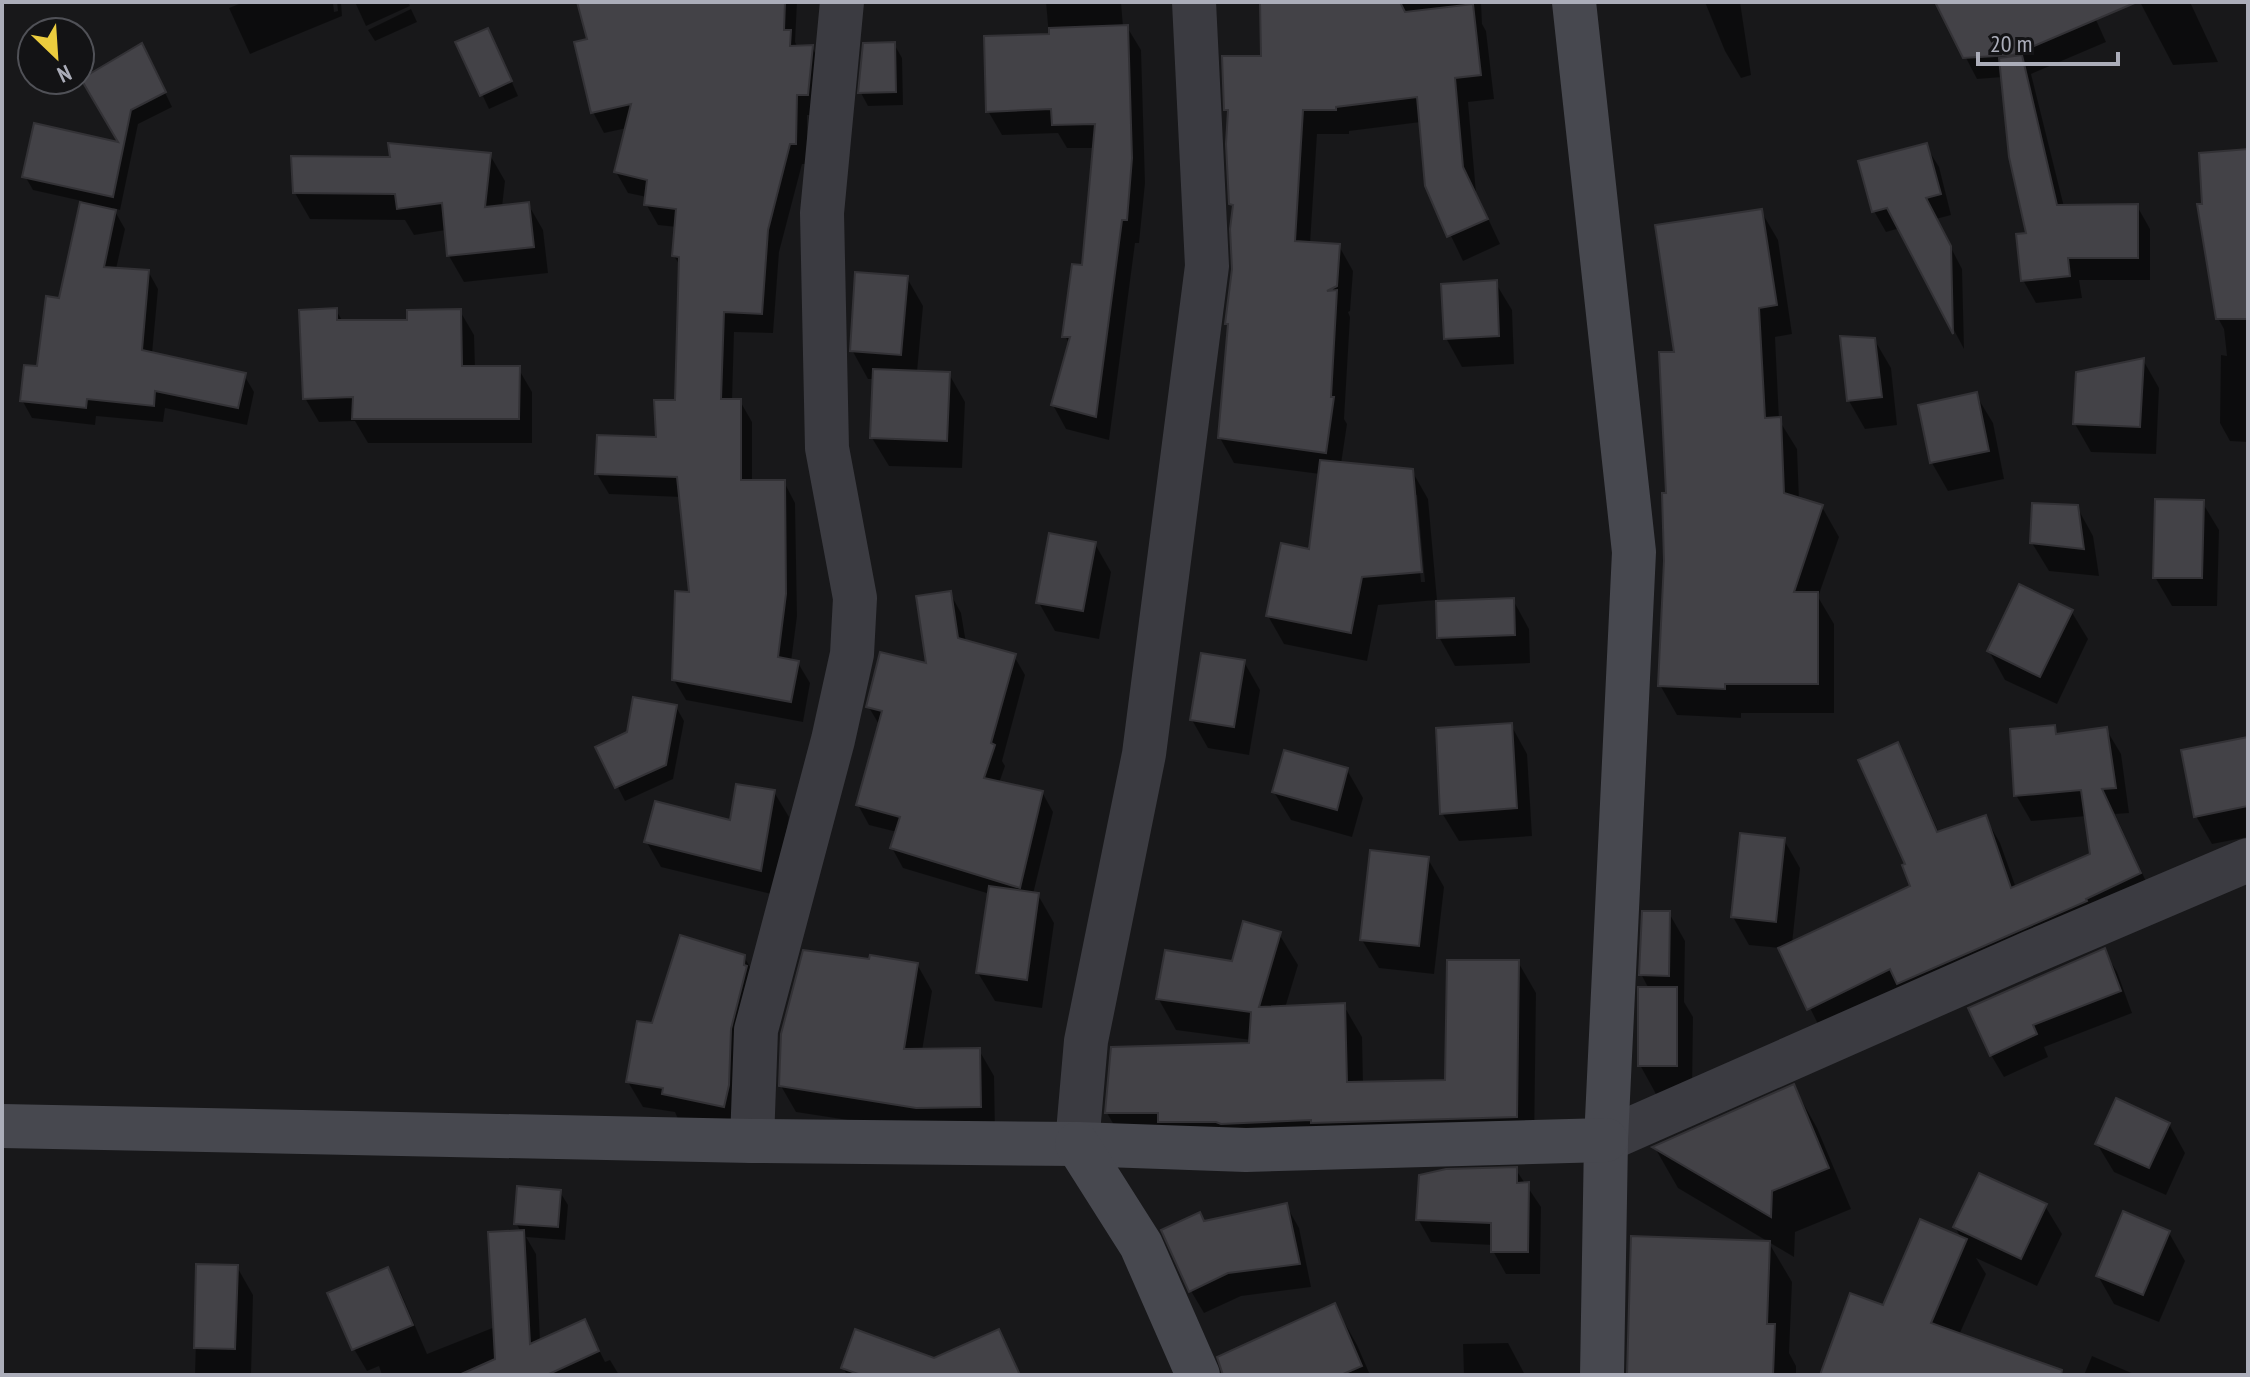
<svg xmlns="http://www.w3.org/2000/svg" width="2250" height="1377" font-family="'PT Sans Narrow',sans-serif">
<style>
.shadow{fill:#0007;fill-rule:evenodd}
.building{fill:#434247;stroke:#333236;stroke-width:2}
.lines{fill:none;stroke-linecap:round;stroke-linejoin:round}
.street{stroke:#3b3b41;stroke-width:44}
.secondary{stroke:#47484f;stroke-width:44}
</style>
<rect width="100%" height="100%" fill="#18181a"/>
<g class="shadow">
<polygon points="244,2 333,2 334,12 338,11 337,2 341,2 342,16 250,54 229,8"/>
<polygon points="355,2 408,2 410,6 366,26"/>
<polygon points="579,2 797,2 795,42 798,48 812,47 823,68 819,115 807,115 807,164 802,164 779,252 773,333 734,332 732,401 740,401 752,422 752,482 784,482 795,503 797,616 791,662 798,663 810,683 803,722 686,700 674,680 691,594 681,497 609,494 597,474 658,439 677,402 681,267 674,256 677,227 658,225 646,204 647,197 628,193 616,172 627,128 604,133 593,112 589,41"/>
<polygon points="1046,2 1121,2 1123,27 1127,27 1141,50 1145,183 1139,243 1135,243 1109,440 1066,429 1053,405 1070,345 1065,336 1084,267 1095,148 1067,148 1058,133 1002,135 988,111 1049,36"/>
<path d="M 1262,2 L 1481,2 L 1482,24 L 1486,31 L 1494,99 L 1468,102 L 1476,193 L 1500,244 L 1463,261 L 1427,186 L 1421,122 L 1349,131 L 1349,134 L 1317,134 L 1310,244 L 1339,246 L 1353,271 L 1350,311 L 1348,312 L 1350,317 L 1344,419 L 1347,424 L 1341,464 L 1412,471 L 1428,499 L 1437,600 L 1378,605 L 1367,661 L 1284,644 L 1268,616 L 1311,551 L 1320,474 L 1234,463 L 1220,438 L 1229,328 L 1227,323 L 1234,269 L 1235,210 L 1231,204 L 1230,116 L 1226,110 L 1263,58 ZM 1413,495 L 1417,495 L 1425,582 L 1421,582 Z"/>
<polygon points="1705,2 1740,2 1751,75 1741,78 1725,51"/>
<polygon points="1937,2 2088,2 2106,42 2031,74 2064,207 2137,206 2150,229 2150,280 2079,280 2082,298 2036,303 2023,280 2029,235 2003,77 1977,79"/>
<polygon points="2140,2 2190,2 2218,62 2173,65"/>
<polygon points="411,9 417,22 375,41 368,30"/>
<polygon points="458,43 495,44 518,96 489,109"/>
<polygon points="894,44 902,58 903,105 868,106 861,93"/>
<polygon points="149,59 172,107 138,124 120,210 113,208 125,229 116,269 148,271 158,289 152,354 244,375 254,392 247,425 165,408 163,422 96,416 95,425 32,418 22,400 39,369 61,300 82,201 33,190 25,176 122,145 84,80"/>
<polygon points="1926,146 1939,167 1951,215 1936,219 1962,269 1964,349 1900,228 1886,232 1874,211"/>
<polygon points="2248,151 2248,442 2230,441 2220,423 2221,355 2227,356 2224,329 2218,318 2204,206"/>
<polygon points="490,155 505,181 502,207 528,204 543,230 548,273 464,282 449,256 446,230 414,235 405,220 310,219 295,193"/>
<polygon points="1761,211 1778,240 1792,334 1775,337 1779,420 1797,449 1799,500 1822,507 1839,537 1818,597 1834,624 1834,713 1741,713 1741,718 1677,715 1660,685 1676,354"/>
<polygon points="907,278 923,306 917,372 949,374 965,402 962,468 889,466 872,438 875,379 868,379 852,350"/>
<polygon points="1495,282 1512,310 1514,364 1462,367 1446,338"/>
<polygon points="336,310 343,322 409,322 460,311 474,335 475,368 518,368 532,392 532,443 368,443 355,421 319,422 305,398"/>
<polygon points="1874,339 1891,368 1897,425 1865,429 1849,401"/>
<polygon points="2143,360 2159,388 2156,454 2091,452 2075,424"/>
<polygon points="1976,395 1993,423 2004,479 1948,491 1932,463 1920,406"/>
<polygon points="2202,502 2219,530 2217,606 2172,606 2155,577"/>
<polygon points="2077,507 2093,536 2099,576 2049,571 2032,543"/>
<polygon points="1095,544 1111,572 1099,639 1055,631 1039,603"/>
<polygon points="950,593 961,613 966,643 1014,656 1025,675 1002,761 1005,766 999,783 1042,792 1053,812 1033,894 1038,895 1054,923 1042,1008 995,1001 978,973 990,894 903,868 892,848 897,832 869,825 858,805 880,726 868,706 928,666"/>
<polygon points="1513,600 1529,629 1530,663 1455,666 1439,637"/>
<polygon points="2071,611 2088,639 2057,704 2005,680 1989,651"/>
<polygon points="1244,662 1260,690 1249,755 1208,748 1192,720"/>
<polygon points="676,707 684,721 673,779 625,801 598,748"/>
<polygon points="1511,725 1527,754 1532,836 1459,841 1442,813"/>
<polygon points="2054,727 2059,736 2106,729 2121,754 2129,813 2115,814 2154,899 1823,1034 1780,948 1749,945 1733,917 1784,840 1800,868 1792,944 1912,887 1907,865 1897,745 1912,771 1939,833 1985,817 2000,843 2016,888 2092,855 2087,816 2031,821 2016,795"/>
<polygon points="2248,739 2248,837 2212,844 2196,816"/>
<polygon points="1347,770 1363,798 1352,837 1291,820 1274,792"/>
<polygon points="774,792 789,817 775,895 661,867 646,841 731,822"/>
<polygon points="1428,859 1444,887 1434,974 1379,968 1362,940"/>
<polygon points="1669,913 1685,941 1684,1002 1693,1017 1692,1093 1656,1094 1640,1065 1649,989 1641,974"/>
<polygon points="1279,934 1298,965 1285,1008 1344,1006 1362,1037 1363,1084 1447,1082 1518,962 1536,993 1534,1148 1125,1144 1107,1113 1251,1045 1251,1040 1176,1030 1158,998 1233,963"/>
<polygon points="2104,951 2117,972 2132,1013 2044,1047 2048,1057 2004,1077 1991,1055"/>
<polygon points="744,957 759,982 738,1131 678,1119 675,1112 643,1107 628,1082"/>
<polygon points="917,964 932,991 922,1051 979,1050 994,1076 995,1132 932,1133 796,1112 781,1086"/>
<polygon points="1794,1087 1817,1128 1851,1209 1795,1232 1794,1257 1678,1188 1655,1148"/>
<polygon points="2169,1124 2185,1153 2166,1195 2114,1172 2097,1144"/>
<polygon points="1516,1170 1541,1207 1540,1274 1506,1274 1493,1251 1493,1245 1431,1242 1418,1219"/>
<polygon points="560,1192 568,1205 565,1240 526,1237 536,1254 540,1341 585,1322 605,1362 610,1360 619,1375 382,1375 379,1366 367,1371 354,1349 330,1294 387,1269 400,1291 427,1354 495,1327 521,1232 516,1223"/>
<polygon points="1286,1205 1299,1228 1311,1287 1241,1296 1204,1313 1191,1291"/>
<polygon points="2045,1206 2062,1234 2037,1286 1976,1258 1986,1274 1959,1335 2019,1375 1822,1375 1884,1308 1961,1238 1955,1227"/>
<polygon points="2169,1233 2185,1261 2159,1322 2114,1304 2098,1276"/>
<polygon points="1769,1243 1792,1282 1789,1353 1796,1366 1796,1375 1629,1375"/>
<polygon points="198,1266 237,1267 253,1295 251,1375 195,1375"/>
<polygon points="1335,1306 1357,1345 1370,1375 1224,1375"/>
<polygon points="1508,1343 1525,1375 1464,1375 1463,1344"/>
<polygon points="2092,1356 2136,1375 2084,1375"/>
<polygon points="843,1367 913,1375 847,1375"/>
</g>
<g class="building">
<polygon points="577,2 785,2 784,30 791,30 790,46 813,45 808,95 797,95 796,144 790,144 768,230 762,314 724,312 721,399 741,399 741,480 785,480 786,594 778,657 799,661 791,702 672,680 675,591 689,592 677,477 595,474 597,435 656,437 654,400 675,400 679,257 672,256 676,209 644,205 647,180 614,172 631,104 591,113 574,42 587,39"/>
<polygon points="1260,2 1400,2 1405,12 1473,4 1481,75 1455,78 1463,167 1488,219 1447,237 1425,186 1417,97 1336,107 1336,110 1303,110 1295,241 1340,244 1337,286 1327,291 1337,290 1331,397 1334,397 1326,453 1218,438 1228,324 1225,324 1232,269 1230,229 1233,205 1229,204 1226,144 1228,110 1224,110 1222,56 1261,56"/>
<polygon points="1935,2 2137,2 2013,55 1963,58"/>
<polygon points="1128,25 1132,158 1127,220 1122,220 1096,417 1051,405 1070,337 1062,337 1072,264 1082,265 1095,124 1052,125 1051,109 986,112 984,36 1049,34 1049,28"/>
<polygon points="488,28 512,81 480,96 455,42"/>
<polygon points="895,42 896,92 858,93 863,43"/>
<polygon points="142,43 166,92 131,110 113,197 22,177 34,123 118,142 81,79"/>
<polygon points="2022,55 2057,205 2138,204 2138,258 2068,258 2070,276 2021,281 2016,234 2026,233 2009,157 1999,58"/>
<polygon points="388,143 491,153 485,207 529,202 534,247 447,256 442,203 397,209 395,194 293,193 291,156 390,157"/>
<polygon points="1927,143 1941,194 1926,198 1951,246 1953,334 1887,208 1872,212 1858,161"/>
<polygon points="2248,149 2248,319 2216,319 2197,204 2202,204 2199,153"/>
<polygon points="80,202 116,210 104,267 149,270 142,350 246,373 238,408 155,391 154,406 87,399 86,408 20,401 24,365 37,366 46,296 59,298"/>
<polygon points="1762,209 1777,305 1759,308 1765,418 1781,417 1784,493 1823,505 1794,592 1818,592 1818,684 1725,684 1725,689 1658,686 1664,561 1662,493 1666,493 1659,352 1674,352 1655,225"/>
<polygon points="855,272 908,276 901,355 850,351"/>
<polygon points="1497,280 1499,336 1444,339 1441,284"/>
<polygon points="337,308 337,320 407,320 407,310 461,309 462,366 520,366 519,419 352,419 353,397 303,399 299,310"/>
<polygon points="1840,336 1875,338 1882,397 1847,401"/>
<polygon points="2144,358 2140,427 2073,424 2076,372"/>
<polygon points="873,369 950,372 947,441 870,438"/>
<polygon points="1977,392 1989,451 1930,463 1918,405"/>
<polygon points="1320,460 1413,469 1422,572 1362,577 1351,633 1266,616 1281,543 1309,549"/>
<polygon points="2155,499 2204,500 2202,578 2153,578"/>
<polygon points="2032,503 2078,505 2084,549 2030,543"/>
<polygon points="1049,533 1096,542 1083,611 1036,603"/>
<polygon points="2019,584 2073,610 2040,677 1987,651"/>
<polygon points="951,591 958,638 1016,654 991,743 995,745 984,778 1043,791 1020,888 890,848 900,817 856,805 882,711 866,707 880,652 926,663 916,596"/>
<polygon points="1514,598 1515,635 1437,638 1436,601"/>
<polygon points="1201,653 1245,660 1234,727 1190,720"/>
<polygon points="633,697 677,705 666,765 615,788 595,747 627,732"/>
<polygon points="1512,723 1517,808 1440,814 1436,728"/>
<polygon points="2055,725 2056,734 2107,727 2116,788 2102,789 2141,873 2086,899 2087,901 1897,984 1890,969 1807,1010 1778,948 1910,886 1902,865 1905,864 1858,760 1898,742 1937,832 1986,815 2011,888 2090,854 2081,790 2014,796 2010,729"/>
<polygon points="2248,737 2248,806 2194,817 2181,750"/>
<polygon points="1284,750 1348,768 1337,810 1272,792"/>
<polygon points="736,784 775,790 761,871 644,842 655,801 730,820"/>
<polygon points="1740,833 1785,838 1776,922 1731,917"/>
<polygon points="1370,850 1429,857 1419,946 1360,940"/>
<polygon points="989,886 1039,893 1027,980 976,973"/>
<polygon points="1642,911 1670,911 1669,976 1639,975"/>
<polygon points="1243,921 1281,932 1259,1007 1345,1003 1347,1082 1445,1080 1447,960 1519,960 1517,1117 1311,1123 1311,1120 1221,1124 1216,1122 1158,1122 1158,1113 1105,1113 1111,1047 1249,1043 1251,1012 1156,999 1165,950 1232,961"/>
<polygon points="680,935 745,955 744,965 747,966 731,1029 729,1085 724,1107 662,1094 663,1088 626,1082 637,1021 652,1023"/>
<polygon points="2105,948 2121,991 2033,1025 2037,1034 1990,1056 1968,1008"/>
<polygon points="803,950 869,959 870,955 918,963 904,1049 980,1048 981,1107 916,1108 779,1086 781,1034"/>
<rect x="1638" y="987" width="39" height="79"/>
<polygon points="1794,1084 1829,1168 1772,1191 1771,1217 1652,1147"/>
<polygon points="2116,1098 2170,1123 2149,1168 2095,1144"/>
<polygon points="1517,1167 1517,1183 1529,1182 1528,1252 1491,1252 1491,1223 1416,1220 1419,1175 1446,1169"/>
<polygon points="1979,1173 2047,1204 2021,1259 1953,1227"/>
<polygon points="517,1186 561,1190 558,1227 514,1224"/>
<polygon points="1287,1203 1300,1264 1228,1273 1189,1292 1161,1230 1200,1212 1204,1221"/>
<polygon points="2123,1211 2170,1231 2143,1295 2096,1276"/>
<polygon points="1920,1219 1967,1239 1931,1323 2062,1370 2061,1375 1820,1375 1850,1293 1883,1305"/>
<polygon points="524,1230 530,1344 585,1319 599,1351 547,1375 459,1375 495,1359 488,1232"/>
<polygon points="1631,1236 1770,1241 1767,1324 1775,1324 1773,1375 1627,1375"/>
<polygon points="196,1264 238,1265 235,1349 194,1348"/>
<polygon points="388,1267 413,1325 352,1350 327,1293"/>
<polygon points="1335,1303 1362,1366 1341,1375 1223,1375 1217,1357"/>
<polygon points="855,1329 934,1358 999,1329 1020,1375 861,1375 841,1368"/>
</g>
<g class="lines">
<g class="street">
<polyline points="1606,1140 2032,952 2248,860"/>
<polyline points="752,1141 756,1030 833,740 852,654 855,598 827,448 822,213 842,2"/>
<polyline points="1077,1144 1086,1041 1144,754 1207,266 1194,2"/>
</g>
<g class="secondary">
<polyline points="1574,2 1634,552 1606,1140 1602,1375"/>
<polyline points="2,1126 752,1141 1077,1144 1246,1150 1606,1140"/>
<polyline points="1077,1144 1141,1245 1198,1375"/>
</g>
</g>
<rect width="2250" height="1377" fill="none" stroke="#abadb9" stroke-width="8"/>
<g transform="translate(56 56) rotate(155)"><circle r="38" fill="#131315" stroke="#505157" stroke-width="2"/>
<path d="M0-6L14 30L0 20L-14 30Z" fill="#eccd3e"/>
<text y="-12" font-size="22" font-weight="bold" text-anchor="middle" fill="#abadb9">N</text>
</g>
<path d="M1978 52v12h140v-12" fill="none" stroke="#abadb9" stroke-width="4"/>
<text x="1990" y="52" font-size="24" fill="#abadb9" stroke="#131315" stroke-width="6" paint-order="stroke">20 m</text>
</svg>
